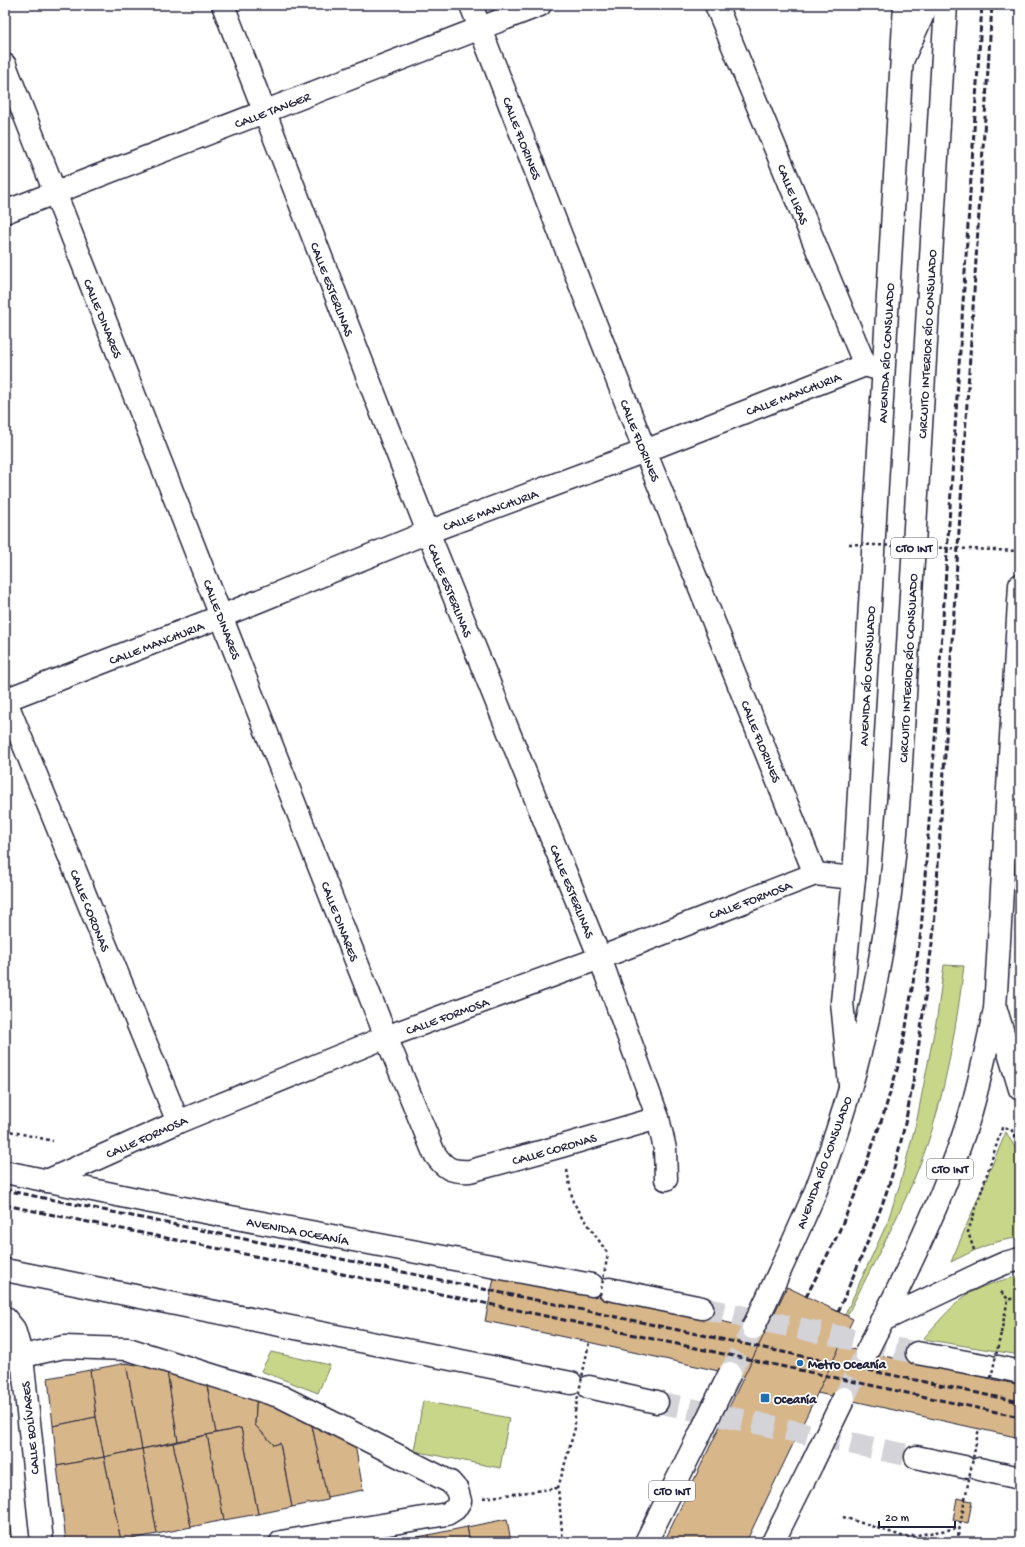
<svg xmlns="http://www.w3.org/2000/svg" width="1025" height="1547" font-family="'Gochi Hand',sans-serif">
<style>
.green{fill:#c8d68a;stroke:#757c62}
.building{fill:#d7b68a;stroke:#22223b}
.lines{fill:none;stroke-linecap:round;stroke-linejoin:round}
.trunk-tunnel{stroke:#d3d3d8;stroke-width:22;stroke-dasharray:22 11;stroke-linecap:butt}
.motorway-tunnel{stroke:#d3d3d8;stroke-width:22;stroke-dasharray:22 11;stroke-linecap:butt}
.minor-casing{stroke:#22223b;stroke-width:25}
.tertiary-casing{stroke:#22223b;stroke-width:25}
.secondary-casing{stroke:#22223b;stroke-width:25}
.trunk-casing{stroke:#22223b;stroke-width:25}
.motorway-casing{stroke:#22223b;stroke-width:25}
.path{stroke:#22223b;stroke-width:2.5;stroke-dasharray:3 3;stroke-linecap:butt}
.minor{stroke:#fff;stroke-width:22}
.tertiary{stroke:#fff;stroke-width:22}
.secondary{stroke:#fff;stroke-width:22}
.trunk{stroke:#fff;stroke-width:22}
.motorway{stroke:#fff;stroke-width:22}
.rail{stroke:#22223b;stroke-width:3;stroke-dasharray:6 3;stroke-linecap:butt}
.motorway-bridge-casing{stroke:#22223b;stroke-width:25;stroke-linecap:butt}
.path-bridge{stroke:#22223b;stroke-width:2.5;stroke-dasharray:3 3;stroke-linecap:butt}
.motorway-bridge{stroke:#fff;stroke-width:22}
.poi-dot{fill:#1f6fb2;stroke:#fff;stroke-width:1.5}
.labels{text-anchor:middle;stroke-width:3.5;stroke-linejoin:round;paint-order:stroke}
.shield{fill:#fff;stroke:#646476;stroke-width:1}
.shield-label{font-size:12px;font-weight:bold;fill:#22223b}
.street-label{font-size:13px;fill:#22223b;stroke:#fff}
.poi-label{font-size:13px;font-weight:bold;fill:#22223b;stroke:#fff;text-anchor:start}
</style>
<rect width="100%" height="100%" fill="#fff"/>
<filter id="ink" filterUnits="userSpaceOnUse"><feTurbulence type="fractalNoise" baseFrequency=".025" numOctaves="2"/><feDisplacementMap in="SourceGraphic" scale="8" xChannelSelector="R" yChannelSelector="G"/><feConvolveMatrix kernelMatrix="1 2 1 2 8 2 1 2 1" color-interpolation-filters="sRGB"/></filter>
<g filter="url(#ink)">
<g class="green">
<path d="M 944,965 L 964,966 C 957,1021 948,1077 932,1130 C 912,1195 876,1257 846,1318 L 844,1317 L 887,1223 L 900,1184 L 917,1119 L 937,1017 Z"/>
<path d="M 1006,1132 L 1020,1156 L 1020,1238 C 995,1239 973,1251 951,1262 Z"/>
<path d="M 1020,1276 L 1020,1355 L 923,1339 C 936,1324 949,1309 965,1296 C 975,1288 1007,1278 1020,1276 Z"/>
<polygon points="271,1352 330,1365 318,1393 261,1371"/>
<polygon points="423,1401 509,1418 500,1468 414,1451"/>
</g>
<g class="building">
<polygon points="495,1273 1020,1385 1020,1438 579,1340 485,1321"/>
<polygon points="787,1287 853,1319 746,1542 664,1542"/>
<polygon points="126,1363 142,1449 104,1457 96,1417 90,1370"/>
<polygon points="126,1363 167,1371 178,1441 142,1449"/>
<polygon points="90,1370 96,1417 53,1426 48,1378"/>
<polygon points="167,1371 206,1380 216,1433 178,1441"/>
<polygon points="206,1380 257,1391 255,1425 274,1445 280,1443 292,1507 258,1514 241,1428 216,1433"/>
<polygon points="257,1391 310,1416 328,1500 292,1507 280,1443 274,1445 255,1425"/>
<polygon points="310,1416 354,1439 363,1490 327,1497"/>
<polygon points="96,1417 104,1457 57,1466 53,1426"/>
<polygon points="241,1428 258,1514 224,1520 207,1435"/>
<polygon points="207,1435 224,1520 191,1527 173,1443"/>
<polygon points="173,1443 191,1527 157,1534 142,1449"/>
<polygon points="142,1449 157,1534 121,1541 104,1457"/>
<polygon points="104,1457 121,1541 114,1542 66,1542 57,1466"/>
<polygon points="5,1487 12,1542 5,1542"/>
<polygon points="957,1498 972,1501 968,1523 953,1520"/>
<polygon points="507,1519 511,1542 470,1542 467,1527"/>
<polygon points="467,1527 470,1542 430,1542 428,1535"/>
<polygon points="428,1535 430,1542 392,1542"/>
</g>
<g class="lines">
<g class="trunk-tunnel">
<polyline points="702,1308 917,1353"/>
<polyline points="657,1402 916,1457"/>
</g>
<g class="motorway-tunnel">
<polyline points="730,1373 753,1328"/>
<polyline points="844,1398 866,1353"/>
</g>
<g class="minor-casing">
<g id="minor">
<polyline points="223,5 428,532 600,958 658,1118 665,1149 666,1179"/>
<polyline points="471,5 645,451 815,874"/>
<polyline points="716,5 865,365 878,369"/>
<path d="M 5,65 L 386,1037 L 434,1153 C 445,1169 451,1172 470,1171 L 562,1146 L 658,1118"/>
<polyline points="5,212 540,5"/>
<polyline points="5,699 178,1122"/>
<polyline points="5,700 222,616 428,532 645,451 865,365"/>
<polyline points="47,1181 178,1122 386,1037 600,958 815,874 854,878"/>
<polyline points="5,1360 64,1347 128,1349 282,1397 450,1482 457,1490 460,1501 455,1509 447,1514 281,1542"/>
</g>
</g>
<g class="tertiary-casing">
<polyline id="tertiary" points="5,1318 14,1329 22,1357 42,1542"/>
</g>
<g class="secondary-casing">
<polyline id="secondary" points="850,1085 842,1002 854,878 905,5"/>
</g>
<g class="trunk-casing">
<g id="trunk">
<polyline points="5,1172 146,1201 592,1285"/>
<polyline points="5,1270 571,1383"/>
<polyline points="609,1289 702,1308"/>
<polyline points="917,1353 988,1366"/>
<polyline points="998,1367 1020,1372"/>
<polyline points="589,1387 657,1402"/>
<polyline points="916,1457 964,1467"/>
<polyline points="979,1469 1020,1478"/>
</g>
</g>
<g class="motorway-casing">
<g id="motorway">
<polyline points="902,61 927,5"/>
<polyline points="996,1010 1020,1089"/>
<path d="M 765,1303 C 782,1266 800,1228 816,1190 C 845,1115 869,1028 882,948 C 892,892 896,836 900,780 L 946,5"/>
<polyline points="881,1321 982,1273 1005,1263 1020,1259"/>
<path d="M 878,1329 C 913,1261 946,1191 969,1118 C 980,1082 987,1045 995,1009 L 1020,585"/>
<polyline points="646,1542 697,1440"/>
<polyline points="773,1542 812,1464"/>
</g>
</g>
<g class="path">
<polyline points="5,1130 53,1141"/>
<polyline points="567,1170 573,1202 608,1254"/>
<polyline points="974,1250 968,1232 1002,1128 1011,1129 1020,1143"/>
<polyline points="1001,1292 1008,1299 1020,1299"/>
<polyline points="1001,1333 1008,1299"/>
<polyline points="483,1498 558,1488"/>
<polyline points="843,1517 905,1537 960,1528"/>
<polyline points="563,1542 558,1488 575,1428 575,1411"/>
<polyline points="957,1542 965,1499"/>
</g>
<use href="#minor" class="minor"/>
<use href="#tertiary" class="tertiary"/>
<use href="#secondary" class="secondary"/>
<use href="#trunk" class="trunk"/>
<use href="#motorway" class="motorway"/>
<g class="rail">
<polyline points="5,1190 303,1251 1020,1402"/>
<polyline points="5,1205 489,1304 1020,1417"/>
<polyline points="806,1297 837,1236 857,1190 884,1113 899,1063 906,1027 921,932 937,711 982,5"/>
<path d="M 838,1312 C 858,1264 880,1217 894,1168 C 916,1090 923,1008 934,929 L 992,5"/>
</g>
<g class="motorway-bridge-casing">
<g id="motorway-bridge">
<polyline points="753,1328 765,1303"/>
<polyline points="866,1353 878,1329"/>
<polyline points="697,1440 730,1373"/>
<polyline points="812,1464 844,1398"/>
</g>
</g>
<g class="path-bridge">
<polyline points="849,544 1020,551"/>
<polyline points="600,1295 608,1254"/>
<polyline points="991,1378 1001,1333"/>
<polyline points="575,1411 589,1343"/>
<polyline points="965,1499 979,1428"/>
</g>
<use href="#motorway-bridge" class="motorway-bridge"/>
</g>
</g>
<g class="poi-dot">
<circle cx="800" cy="1363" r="4"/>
<rect x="760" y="1393" width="10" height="10" rx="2"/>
</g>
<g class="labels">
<g class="shield">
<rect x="891" y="538" width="46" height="20" rx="3"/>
<rect x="927" y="1159" width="46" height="20" rx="3"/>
<rect x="649" y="1481" width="46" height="20" rx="3"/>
</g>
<g class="shield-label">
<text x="914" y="552">CTO INT</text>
<text x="950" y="1173">CTO INT</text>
<text x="672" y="1495">CTO INT</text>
</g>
<g class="street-label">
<text transform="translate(272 109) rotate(-21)" y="5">CALLE TANGER</text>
<text transform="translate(523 138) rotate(69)" y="5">CALLE FLORINES</text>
<text transform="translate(794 194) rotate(68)" y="5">CALLE LIRAS</text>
<text transform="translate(333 289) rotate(69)" y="5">CALLE ESTERLINAS</text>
<text transform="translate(104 318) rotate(68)" y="5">CALLE DINARES</text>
<text transform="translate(926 344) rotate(-87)" y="5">CIRCUITO INTERIOR RÍO CONSULADO</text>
<text transform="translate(885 353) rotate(-87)" y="5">AVENIDA RÍO CONSULADO</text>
<text transform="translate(793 393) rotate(-21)" y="5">CALLE MANCHURIA</text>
<text transform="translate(641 440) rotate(68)" y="5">CALLE FLORINES</text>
<text transform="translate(490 509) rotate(-20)" y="5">CALLE MANCHURIA</text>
<text transform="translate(451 590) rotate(68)" y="5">CALLE ESTERLINAS</text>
<text transform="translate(223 619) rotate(69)" y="5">CALLE DINARES</text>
<text transform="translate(156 642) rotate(-21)" y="5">CALLE MANCHURIA</text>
<text transform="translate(907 668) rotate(-87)" y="5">CIRCUITO INTERIOR RÍO CONSULADO</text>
<text transform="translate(866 676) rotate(-87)" y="5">AVENIDA RÍO CONSULADO</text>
<text transform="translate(762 741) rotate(68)" y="5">CALLE FLORINES</text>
<text transform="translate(573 891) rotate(68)" y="5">CALLE ESTERLINAS</text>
<text transform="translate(750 899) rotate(-21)" y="5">CALLE FORMOSA</text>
<text transform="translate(91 910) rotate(68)" y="5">CALLE CORONAS</text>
<text transform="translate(341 921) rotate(69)" y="5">CALLE DINARES</text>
<text transform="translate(447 1015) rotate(-20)" y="5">CALLE FORMOSA</text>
<text transform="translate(146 1136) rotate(-24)" y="5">CALLE FORMOSA</text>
<text transform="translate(554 1148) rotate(-16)" y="5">CALLE CORONAS</text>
<text transform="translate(823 1162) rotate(-70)" y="5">AVENIDA RÍO CONSULADO</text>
<text transform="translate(298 1230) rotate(11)" y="5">AVENIDA OCEANÍA</text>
<text transform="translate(29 1428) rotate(-96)" y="5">CALLE BOLÍVARES</text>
</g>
<g class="poi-label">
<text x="808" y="1368">Metro Oceanía</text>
<text x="774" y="1403">Oceanía</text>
</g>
</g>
<rect width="1025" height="1547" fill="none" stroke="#fff" stroke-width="20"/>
<rect x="10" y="10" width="1005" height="1527" fill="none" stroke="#22223b" stroke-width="1.5" filter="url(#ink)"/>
<path d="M879 1521v6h76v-6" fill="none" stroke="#22223b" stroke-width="2"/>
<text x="885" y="1521" font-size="12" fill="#22223b" stroke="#ffffff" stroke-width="3" paint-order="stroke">20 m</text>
</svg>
